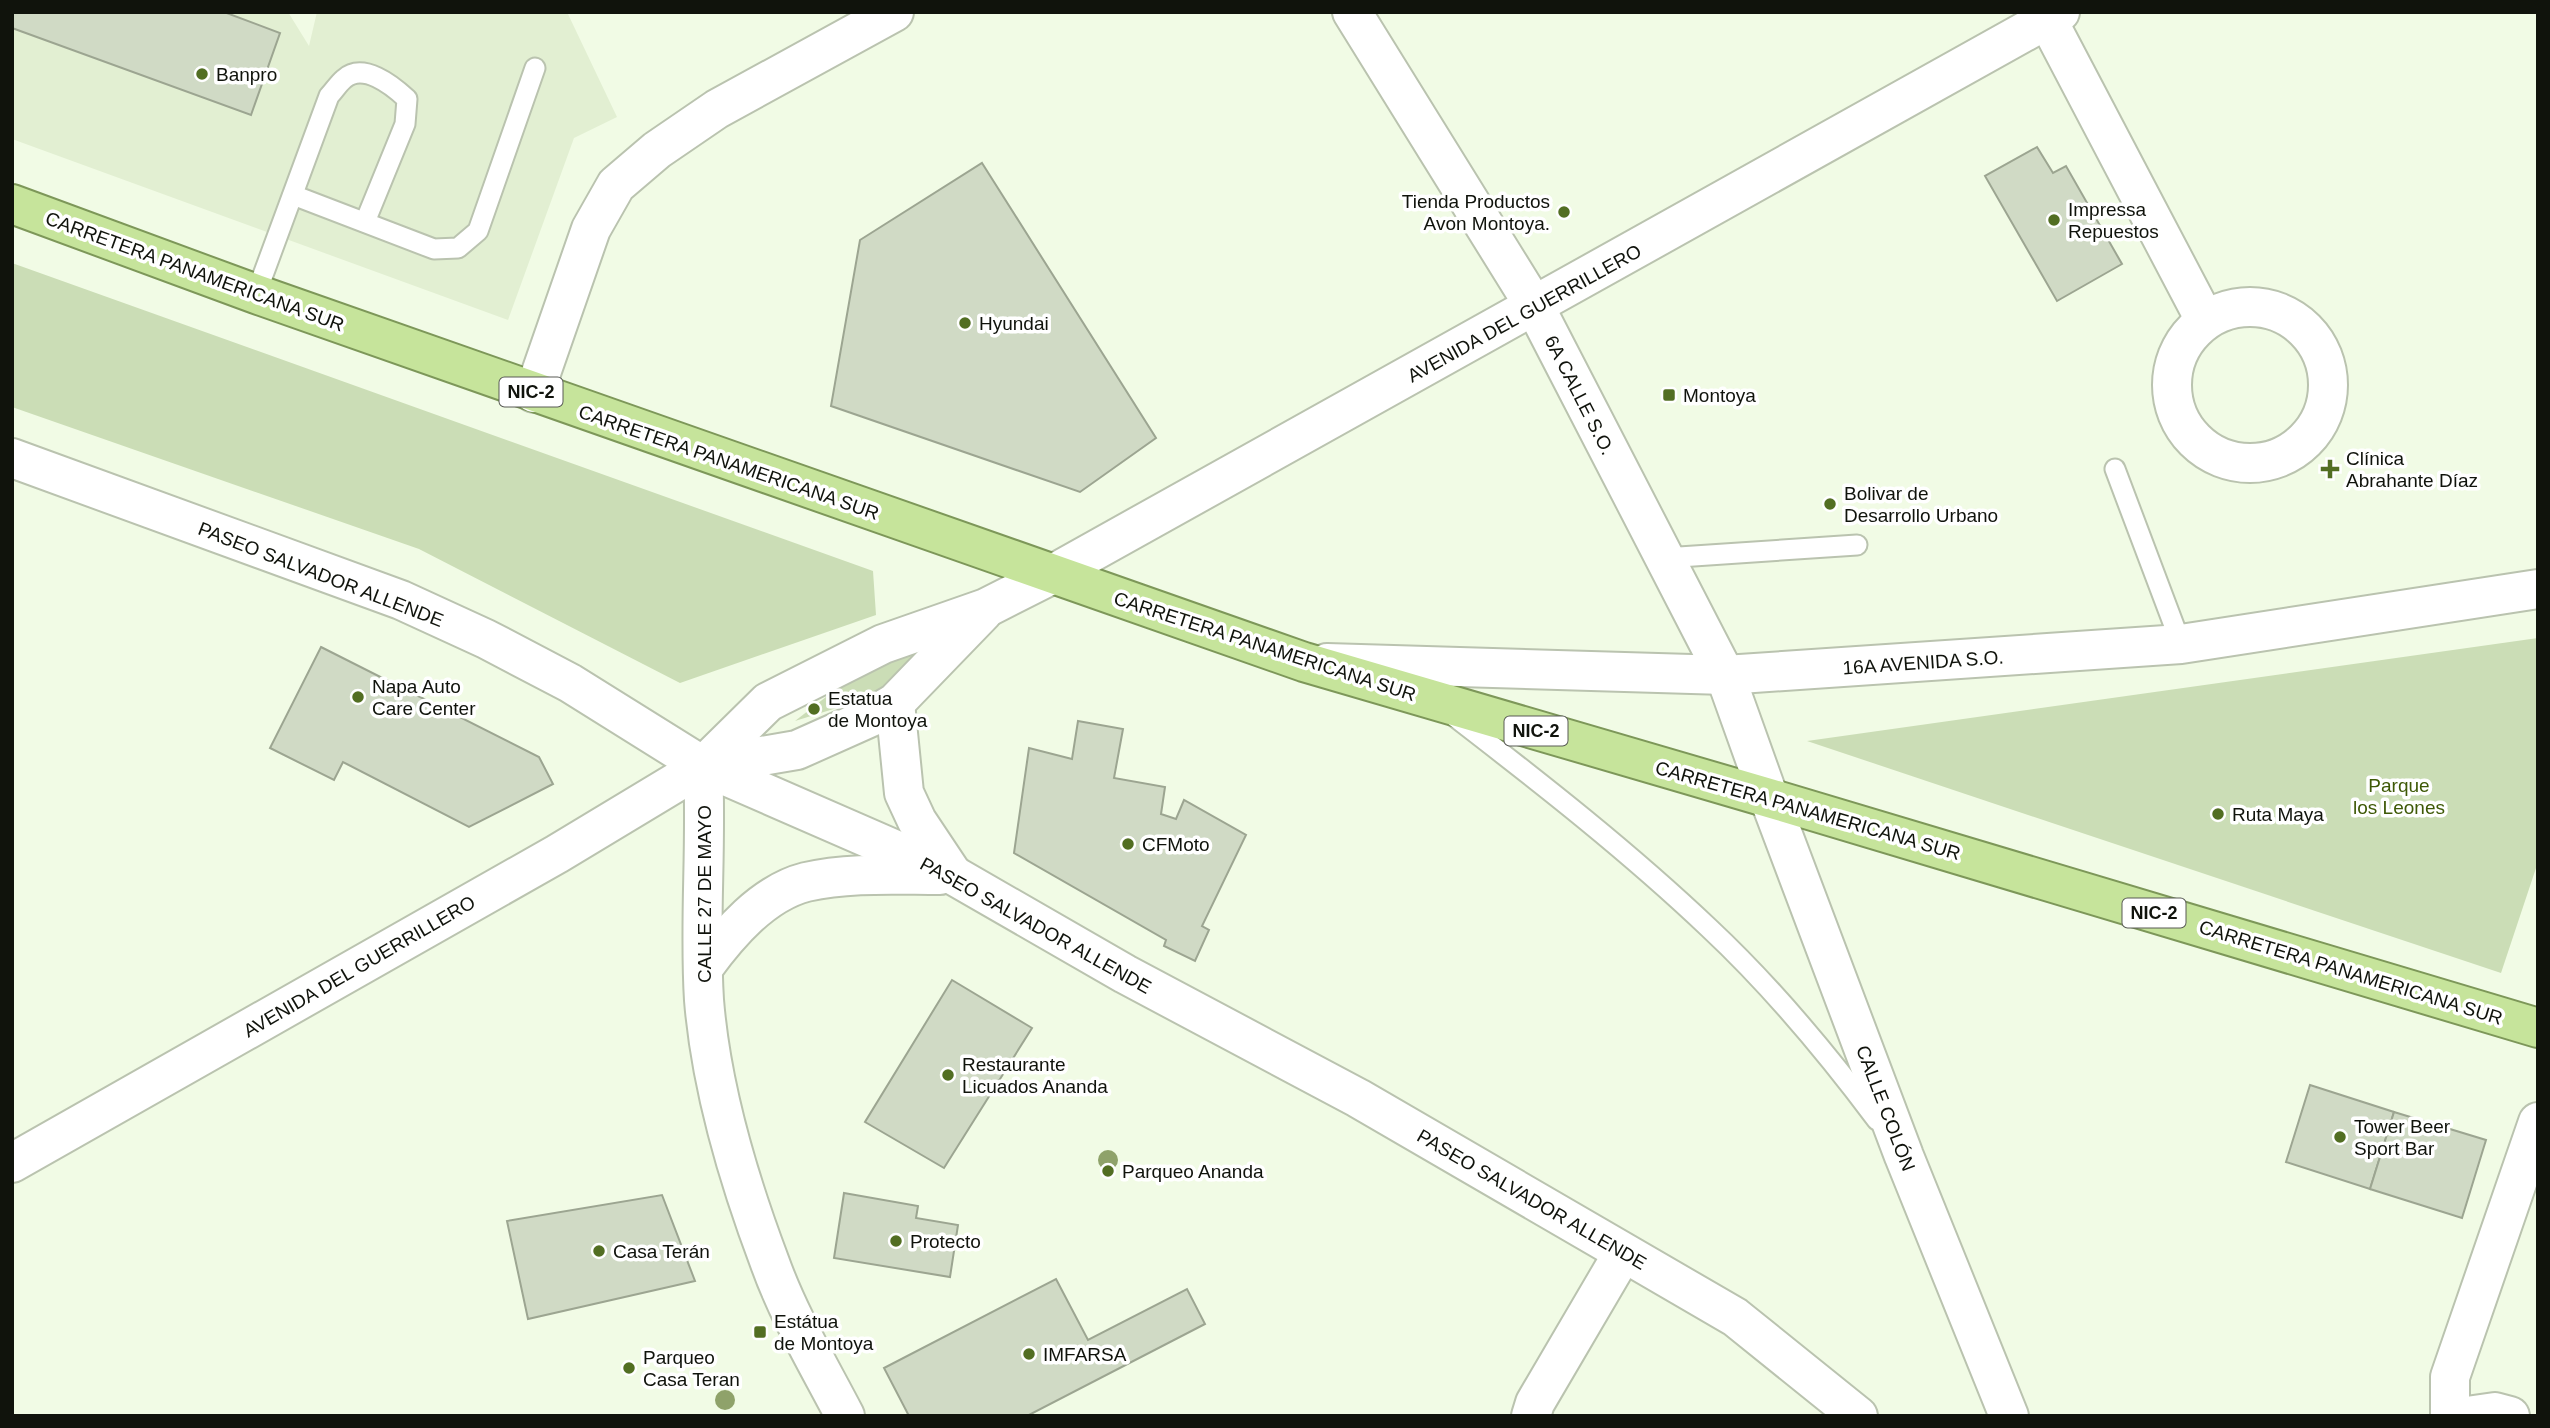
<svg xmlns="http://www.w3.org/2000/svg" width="2550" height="1428" font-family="Arial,sans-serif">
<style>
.built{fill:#e2efd2}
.green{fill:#cbddb6}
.building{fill:#d0dac5;stroke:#9ca591;stroke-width:2}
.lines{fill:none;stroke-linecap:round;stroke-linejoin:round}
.service-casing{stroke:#bac3af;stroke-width:23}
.minor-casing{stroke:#bac3af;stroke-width:42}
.tertiary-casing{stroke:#bac3af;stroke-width:42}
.secondary-casing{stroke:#bac3af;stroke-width:42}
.trunk-casing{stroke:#7d9759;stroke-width:42}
.service{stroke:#fff;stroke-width:19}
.minor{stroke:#fff;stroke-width:38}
.tertiary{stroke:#fff;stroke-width:38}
.secondary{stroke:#fff;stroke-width:38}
.trunk{stroke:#c6e49b;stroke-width:38}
.tree{fill:#8fa26a}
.poi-dot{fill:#526e22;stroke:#fff;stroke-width:2.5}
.labels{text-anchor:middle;stroke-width:7;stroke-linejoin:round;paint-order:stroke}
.shield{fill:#fff;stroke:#585a55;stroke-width:2}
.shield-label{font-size:18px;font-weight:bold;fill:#10130c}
.poi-label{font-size:19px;fill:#10130c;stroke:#fff;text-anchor:start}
.street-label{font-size:19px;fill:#10130c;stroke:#fff}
.park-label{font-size:19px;fill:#3e5906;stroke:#fff}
</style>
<rect width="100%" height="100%" fill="#f1fbe5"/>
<polygon class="built" points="12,12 288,12 309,46 317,12 567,12 617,117 574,138 508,320 12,139"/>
<g class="green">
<polygon points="12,263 873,571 876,615 680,683 419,549 12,407"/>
<polygon points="2538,638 2538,862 2501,973 1807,741"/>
<polygon points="931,647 888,692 795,721 862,669"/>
</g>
<g class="building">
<polygon points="12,12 224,12 280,33 251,115 12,28"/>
<polygon points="2037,147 2053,173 2066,166 2122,264 2057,301 1985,176"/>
<polygon points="982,163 1156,438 1080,492 831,406 860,240"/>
<polygon points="321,647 539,757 553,784 469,827 343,762 334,780 270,748"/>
<polygon points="1078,721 1123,729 1114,778 1165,787 1161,814 1176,819 1184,800 1246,835 1202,926 1209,930 1195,961 1164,946 1166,940 1014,853 1029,748 1072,759"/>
<polygon points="952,980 1032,1028 944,1168 865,1122"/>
<polygon points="2310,1085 2394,1112 2370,1189 2286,1162"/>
<polygon points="2394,1112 2486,1140 2462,1218 2370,1189"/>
<polygon points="844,1193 918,1206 916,1218 958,1225 950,1277 834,1258"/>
<polygon points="662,1195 695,1281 528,1319 507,1221"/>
<polygon points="1056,1279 1088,1340 1187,1289 1205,1324 1027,1416 909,1416 884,1368"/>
</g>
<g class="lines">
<g class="service-casing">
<g id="service">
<polyline points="293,195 434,249 458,248 478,231 535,68"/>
<path d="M 256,294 L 329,96 C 334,91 338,84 344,79 C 363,62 392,85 407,99 L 405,124 L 365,222"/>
<polyline points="2115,469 2181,644"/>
<polyline points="1664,558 1857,545"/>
<path d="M 1455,717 C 1542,784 1629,852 1709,928 C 1771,986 1826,1052 1877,1120"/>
</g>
</g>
<g class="minor-casing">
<g id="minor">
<polyline points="2047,19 2205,320"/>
<circle cx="2250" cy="385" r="78"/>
<polyline points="534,393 591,229 616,185 657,150 717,109 894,12"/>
<polyline points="1327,663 1725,675 2181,644 2538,589"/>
<polyline points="1531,1416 1535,1403 1623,1253"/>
<polyline points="2450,1416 2450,1377 2538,1122"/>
<polyline points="2467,1416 2495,1412 2510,1416"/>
</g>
</g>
<g class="tertiary-casing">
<g id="tertiary">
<polyline points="1352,12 1535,307 1725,675 1769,798"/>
<polyline points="12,458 401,600 486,639 570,683 703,766 953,875 1125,974 1358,1098 1735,1317 1858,1416"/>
<polyline points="895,703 904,793 917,821 953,875"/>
<path d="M 703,766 C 707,844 699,922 704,1000 C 711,1087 739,1181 770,1263 C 789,1316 819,1366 845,1416"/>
<polyline points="703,766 797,750 871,717 895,703 983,612"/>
<path d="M 704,967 C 729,933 763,893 806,882 C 849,872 896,875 940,875"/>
<polyline points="12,1163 557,854 703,766 768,702 883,644 986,608 1051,575 2060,12"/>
</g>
</g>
<g class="secondary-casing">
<polyline id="secondary" points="1769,798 1904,1156 2009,1416"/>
</g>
<g class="trunk-casing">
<polyline id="trunk" points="12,204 256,294 1304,662 1769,798 2538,1028"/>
</g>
<use href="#service" class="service"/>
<use href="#minor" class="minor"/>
<use href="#tertiary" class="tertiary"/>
<use href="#secondary" class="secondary"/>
<use href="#trunk" class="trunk"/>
</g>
<g class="tree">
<circle cx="1108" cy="1160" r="10"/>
<circle cx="725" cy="1400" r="10"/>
</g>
<g class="poi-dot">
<circle cx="202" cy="74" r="7"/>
<circle cx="1564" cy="212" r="7"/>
<circle cx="2054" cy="220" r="7"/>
<circle cx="965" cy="323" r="7"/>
<rect x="1662" y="388" width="14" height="14" rx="3.5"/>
<path d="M2326.5 458.5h7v7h7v7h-7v7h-7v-7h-7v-7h7z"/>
<circle cx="1830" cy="504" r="7"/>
<circle cx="358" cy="697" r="7"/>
<circle cx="814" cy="709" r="7"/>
<circle cx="2218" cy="814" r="7"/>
<circle cx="1128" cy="844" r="7"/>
<circle cx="948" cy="1075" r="7"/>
<circle cx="2340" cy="1137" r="7"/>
<circle cx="1108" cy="1171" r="7"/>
<circle cx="896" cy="1241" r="7"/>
<circle cx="599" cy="1251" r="7"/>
<rect x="753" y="1325" width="14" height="14" rx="3.5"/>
<circle cx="1029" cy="1354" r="7"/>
<circle cx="629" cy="1368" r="7"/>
</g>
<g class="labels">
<g class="shield">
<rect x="499.5" y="377.5" width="63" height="29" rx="5"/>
<rect x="1504.5" y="716.5" width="63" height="29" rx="5"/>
<rect x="2122.5" y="898.5" width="63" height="29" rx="5"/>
</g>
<g class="shield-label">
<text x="531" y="398">NIC-2</text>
<text x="1536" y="737">NIC-2</text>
<text x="2154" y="919">NIC-2</text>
</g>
<g class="poi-label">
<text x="216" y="81">Banpro</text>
<text x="1550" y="208" text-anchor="end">Tienda Productos<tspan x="1550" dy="22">Avon Montoya.</tspan></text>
<text x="2068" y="216">Impressa<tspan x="2068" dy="22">Repuestos</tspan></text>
<text x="979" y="330">Hyundai</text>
<text x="1683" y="402">Montoya</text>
<text x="2346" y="465">Clínica<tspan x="2346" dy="22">Abrahante Díaz</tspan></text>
<text x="1844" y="500">Bolivar de<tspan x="1844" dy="22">Desarrollo Urbano</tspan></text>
<text x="372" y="693">Napa Auto<tspan x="372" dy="22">Care Center</tspan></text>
<text x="828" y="705">Estatua<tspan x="828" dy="22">de Montoya</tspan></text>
<text x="2232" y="821">Ruta Maya</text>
<text x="1142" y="851">CFMoto</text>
<text x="962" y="1071">Restaurante<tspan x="962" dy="22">Licuados Ananda</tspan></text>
<text x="2354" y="1133">Tower Beer<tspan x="2354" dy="22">Sport Bar</tspan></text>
<text x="1122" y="1178">Parqueo Ananda</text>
<text x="910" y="1248">Protecto</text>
<text x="613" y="1258">Casa Terán</text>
<text x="774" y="1328">Estátua<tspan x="774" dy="22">de Montoya</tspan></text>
<text x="1043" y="1361">IMFARSA</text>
<text x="643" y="1364">Parqueo<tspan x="643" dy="22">Casa Teran</tspan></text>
</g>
<g class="street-label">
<text transform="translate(195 271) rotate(20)" y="7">CARRETERA PANAMERICANA SUR</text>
<text transform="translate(1524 313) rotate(-29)" y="7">AVENIDA DEL GUERRILLERO</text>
<text transform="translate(1580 395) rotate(63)" y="7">6A CALLE S.O.</text>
<text transform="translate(729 462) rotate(19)" y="7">CARRETERA PANAMERICANA SUR</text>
<text transform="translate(321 574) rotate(21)" y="7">PASEO SALVADOR ALLENDE</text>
<text transform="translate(1265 646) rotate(18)" y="7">CARRETERA PANAMERICANA SUR</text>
<text transform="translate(1923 662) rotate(-4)" y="7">16A AVENIDA S.O.</text>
<text transform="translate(1808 810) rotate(16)" y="7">CARRETERA PANAMERICANA SUR</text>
<text transform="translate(704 894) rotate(-90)" y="7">CALLE 27 DE MAYO</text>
<text transform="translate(1036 925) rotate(29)" y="7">PASEO SALVADOR ALLENDE</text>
<text transform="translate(359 966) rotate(-30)" y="7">AVENIDA DEL GUERRILLERO</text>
<text transform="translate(2351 972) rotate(17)" y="7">CARRETERA PANAMERICANA SUR</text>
<text transform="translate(1886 1108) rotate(69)" y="7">CALLE COLÓN</text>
<text transform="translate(1532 1199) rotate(30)" y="7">PASEO SALVADOR ALLENDE</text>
</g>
<g class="park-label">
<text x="2399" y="792">Parque<tspan x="2399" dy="22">los Leones</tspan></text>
</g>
</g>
<rect width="2550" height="1428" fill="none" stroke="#10130c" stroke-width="28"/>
</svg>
